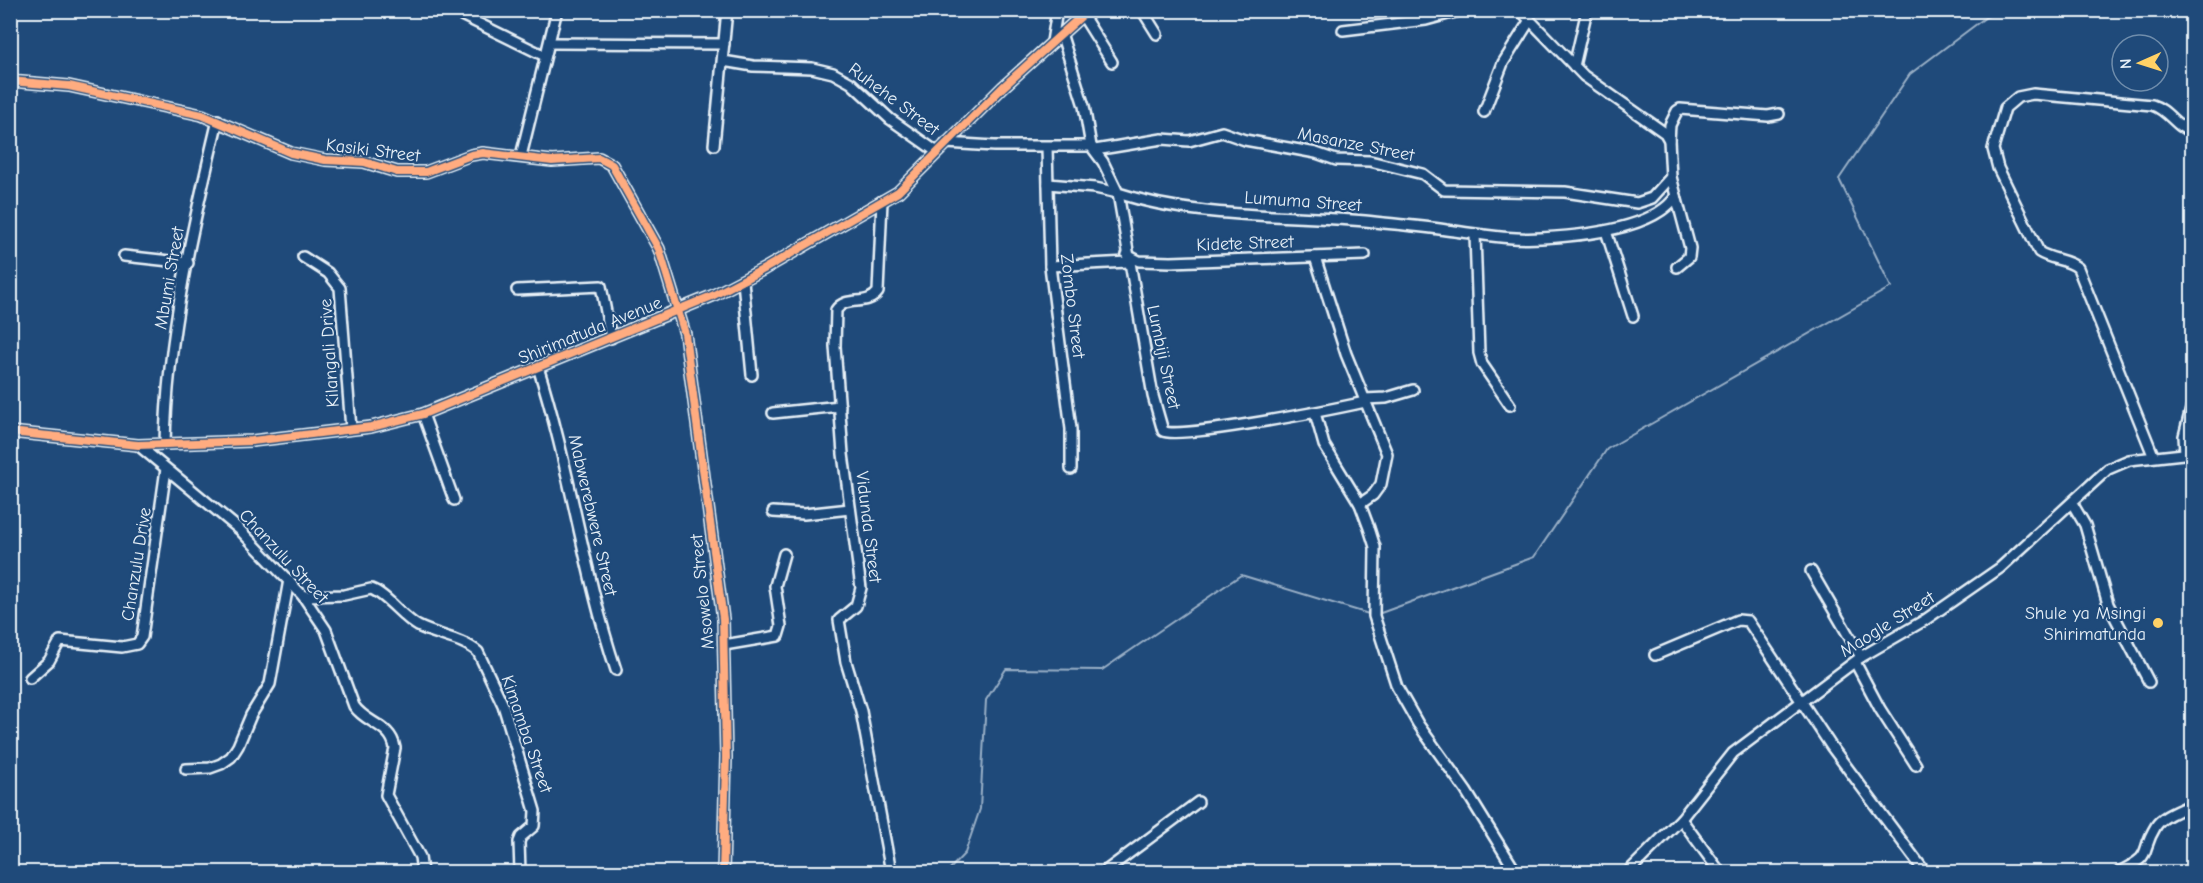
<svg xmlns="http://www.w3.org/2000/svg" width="2203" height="883" font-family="'Comic Neue',sans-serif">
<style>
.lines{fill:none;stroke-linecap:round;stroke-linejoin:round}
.stream{stroke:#9ab0c7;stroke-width:2}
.minor-casing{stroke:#e8f1f8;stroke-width:14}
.minor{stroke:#1f4a7a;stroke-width:9}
.cycleway-casing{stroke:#1f4a7a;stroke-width:11}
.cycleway{stroke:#ffac80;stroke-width:8}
.poi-dot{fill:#ffd166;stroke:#1f4a7a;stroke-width:2}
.labels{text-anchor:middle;stroke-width:4.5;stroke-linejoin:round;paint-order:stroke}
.street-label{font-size:18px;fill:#e8f1f8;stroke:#1f4a7a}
.poi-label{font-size:18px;fill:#e8f1f8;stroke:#1f4a7a;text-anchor:end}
</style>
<rect width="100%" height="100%" fill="#1f4a7a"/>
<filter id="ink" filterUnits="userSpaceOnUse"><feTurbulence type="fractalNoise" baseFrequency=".0167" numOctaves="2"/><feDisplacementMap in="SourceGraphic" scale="12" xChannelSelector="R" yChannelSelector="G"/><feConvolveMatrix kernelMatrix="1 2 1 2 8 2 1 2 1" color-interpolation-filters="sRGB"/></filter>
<g filter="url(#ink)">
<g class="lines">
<g class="stream">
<polyline points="1378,614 1534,557 1607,449 1891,287 1839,179 1910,74 1986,17 2006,10"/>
<polyline points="947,872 965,853 980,809 986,700 1006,669 1102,670 1241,575 1372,615"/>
</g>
<g class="minor-casing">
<g id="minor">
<polyline points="451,10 545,56"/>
<polyline points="1040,10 1057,11"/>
<polyline points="1142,10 1157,34"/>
<polyline points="1520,10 1584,76 1665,133 1669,140 1671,177 1690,248 1689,257 1677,267"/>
<polyline points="1083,16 1112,62"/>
<polyline points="1343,30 1426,20 1463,10"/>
<polyline points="1061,33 1084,106 1091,146"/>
<polyline points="1052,42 1057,10"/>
<polyline points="550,43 724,44"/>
<polyline points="723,61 753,66 812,68 833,73 851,83 890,119 937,152"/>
<polyline points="1574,66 1587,10"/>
<polyline points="10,81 69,86 202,115 291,153 325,160 364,162 397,172 426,172 471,155 483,153 552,161 599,158 612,165 659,249 685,334 723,619 726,757 723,872"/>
<polyline points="1484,112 1503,63 1530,20"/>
<polyline points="1669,140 1670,125 1677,111 1680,109 1768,116 1779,114"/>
<path d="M 946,143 L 994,146 L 1091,146 L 1103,162 L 1118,193 C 1196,219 1283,214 1365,221 C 1392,224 1419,226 1446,230 C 1478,234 1509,240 1541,238 C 1578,236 1654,230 1676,196"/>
<polyline points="714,145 727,10"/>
<polyline points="1047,147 1050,266 1071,429 1071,469"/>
<polyline points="1095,150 1162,139 1189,141 1222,132 1245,140 1316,153 1336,160 1370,161 1423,174 1444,190 1565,192 1637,203 1652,198 1671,177"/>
<polyline points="521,156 557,10"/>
<path d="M 1048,184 L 1095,188 L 1118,193 L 1153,396 L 1163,431 C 1178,440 1338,408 1365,402"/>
<path d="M 882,201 L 878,292 C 867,307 846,295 836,310 L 835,346 L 843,454 L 861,588 L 856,606 L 839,620 L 846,662 L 861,711 L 891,872"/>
<polyline points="1606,231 1633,316"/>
<polyline points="1475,234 1479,353 1482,364 1510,405"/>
<polyline points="1127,255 1139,261 1171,262 1365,255"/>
<polyline points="124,256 188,263"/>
<polyline points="303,257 328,273 340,288 351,429"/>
<polyline points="1315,257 1346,354 1387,454 1381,484 1373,495 1360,504"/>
<polyline points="1050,266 1128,262"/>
<polyline points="743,281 752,375"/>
<polyline points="517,290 601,286 611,338"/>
<path d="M 538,367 C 570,467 583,571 616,670"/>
<polyline points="1364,399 1386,398 1413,390"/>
<polyline points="773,413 840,406"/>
<polyline points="1315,413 1324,445 1360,504 1369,528 1375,547 1374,616 1397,687 1418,724 1466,791 1516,872"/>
<polyline points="423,414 454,500"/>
<polyline points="10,432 138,445 252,441 371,427 423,414 712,296 764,269 898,192 1003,87 1088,10"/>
<path d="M 165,444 C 167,337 193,224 218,120"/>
<path d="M 138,445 L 239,529 L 303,596 L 326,630 L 354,706 C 366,724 391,724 395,748 L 386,795 L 420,857 L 422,872"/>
<polyline points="2185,453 2184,436 2192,405"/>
<path d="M 2153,455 L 2078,268 C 2068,259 2051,260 2039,252 L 1998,168 L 1993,149 L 2005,108 L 2018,97 L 2033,94 L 2152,105 C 2169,110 2175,127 2192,132"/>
<polyline points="2072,503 2085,525 2108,604 2149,682"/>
<polyline points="773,512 804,514 850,509"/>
<polyline points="1811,571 1861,657"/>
<path d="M 303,596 L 344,595 L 371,589 C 386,594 402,617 418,626 C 437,636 462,638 478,652 L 503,705 L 535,811 L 534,826 L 521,837 L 519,842 L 520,872"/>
<polyline points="724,645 778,636 781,626 775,586 784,554"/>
<polyline points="1655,655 1738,620 1748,621 1831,746 1925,872"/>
<polyline points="1855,662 1880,709 1916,765"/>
<polyline points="30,678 49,661 60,641 122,647 137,644 142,637 166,469"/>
<polyline points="186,769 210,768 221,764 231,757 238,746 251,715 270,684 289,580"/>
<polyline points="1681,819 1720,872"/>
<polyline points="1104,872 1198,802"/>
<polyline points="1628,872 1681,819 1733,753 1861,657 1925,620 2000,568 2108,469 2129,460 2192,453"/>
<path d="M 2119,872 C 2156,853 2138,855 2156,826 C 2163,815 2181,810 2192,804"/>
</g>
</g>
<use href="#minor" class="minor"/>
<g class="cycleway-casing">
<g id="cycleway">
<polyline points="10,81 69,86 202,115 291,153 325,160 364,162 397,172 426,172 471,155 483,153 552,161 599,158 612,165 659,249 685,334 723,619 726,757 723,872"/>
<polyline points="10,432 138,445 252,441 371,427 423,414 712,296 764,269 898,192 1003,87 1088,10"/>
</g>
</g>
<use href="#cycleway" class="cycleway"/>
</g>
</g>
<circle class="poi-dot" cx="2158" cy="623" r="6"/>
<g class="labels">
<g class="street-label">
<text transform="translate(894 99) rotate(37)" y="6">Ruhehe Street</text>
<text transform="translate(1356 144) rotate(11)" y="6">Masanze Street</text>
<text transform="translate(373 150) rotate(7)" y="6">Kasiki Street</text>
<text transform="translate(1303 201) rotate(4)" y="6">Lumuma Street</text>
<text transform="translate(1245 243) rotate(-2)" y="6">Kidete Street</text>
<text transform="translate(169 278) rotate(-80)" y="6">Mbumi Street</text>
<text transform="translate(1073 306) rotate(83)" y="6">Zombo Street</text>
<text transform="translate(590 330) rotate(-22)" y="6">Shirimatuda Avenue</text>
<text transform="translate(329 353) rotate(-94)" y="6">Kilangali Drive</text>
<text transform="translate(1164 357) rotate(78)" y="6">Lumbiji Street</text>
<text transform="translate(593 515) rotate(77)" y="6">Mabwerebwere Street</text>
<text transform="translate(869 527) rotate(83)" y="6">Vidunda Street</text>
<text transform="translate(284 556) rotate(47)" y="6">Chanzulu Street</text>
<text transform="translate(136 564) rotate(-81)" y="6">Chanzulu Drive</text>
<text transform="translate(702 592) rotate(-96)" y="6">Msowelo Street</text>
<text transform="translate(1887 624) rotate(-32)" y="6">Maogle Street</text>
<text transform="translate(527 734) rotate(71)" y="6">Kimamba Street</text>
</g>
<g class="poi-label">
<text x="2146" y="619">Shule ya Msingi<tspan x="2146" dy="21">Shirimatunda</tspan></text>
</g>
</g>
<rect width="2203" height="883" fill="none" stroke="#1f4a7a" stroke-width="36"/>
<rect x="18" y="18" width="2167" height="847" fill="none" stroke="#e8f1f8" stroke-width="2" filter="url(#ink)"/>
<g transform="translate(2140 63) rotate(267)"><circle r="28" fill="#1f4a7a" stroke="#6f8dac" stroke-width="1.5"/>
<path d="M0-4.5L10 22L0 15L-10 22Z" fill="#ffd166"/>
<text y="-9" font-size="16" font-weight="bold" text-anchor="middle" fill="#e8f1f8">N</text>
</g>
</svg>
